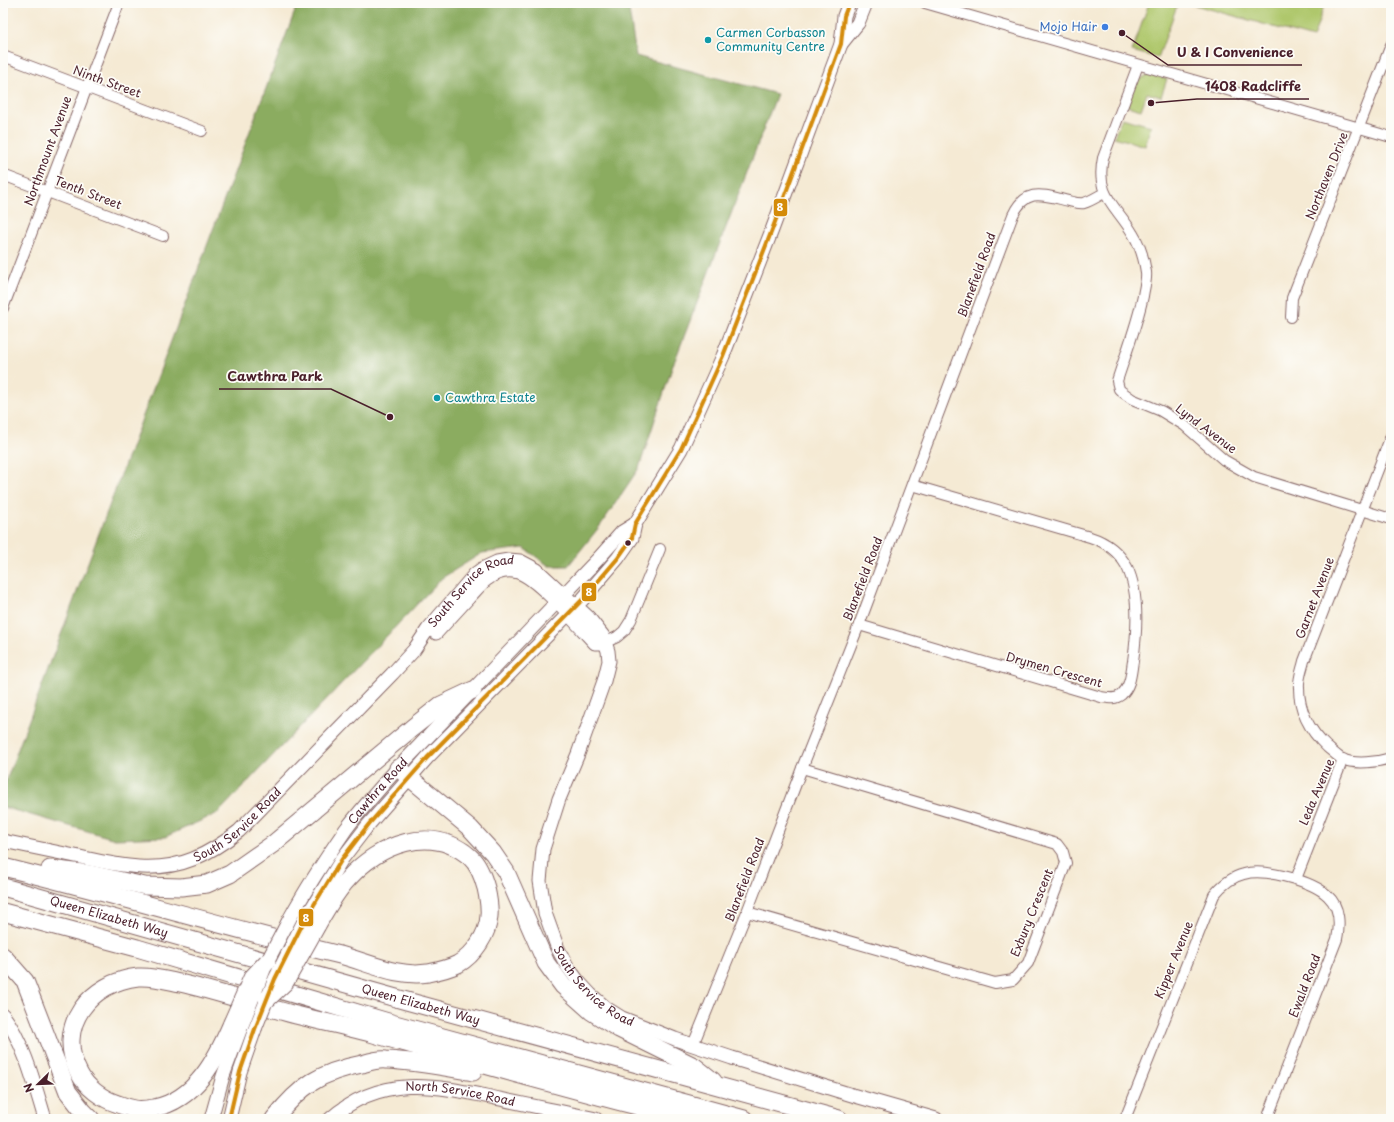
<svg xmlns="http://www.w3.org/2000/svg" width="1394" height="1122" font-family="'Playpen Sans',sans-serif">
<style>
.green{fill:#afc76c;stroke:#7c734c}
.forest{fill:#8bac60;stroke:#6a6646}
.lines{fill:none;stroke-linecap:round;stroke-linejoin:round}
.street-casing{stroke:#866666;stroke-width:12}
.secondary-casing{stroke:#866666;stroke-width:15}
.highway-casing{stroke:#866666;stroke-width:19}
.street{stroke:#fff;stroke-width:10}
.secondary{stroke:#fff;stroke-width:13}
.highway{stroke:#fff;stroke-width:17}
.secondary-bridge-casing{stroke:#866666;stroke-width:15;stroke-linecap:butt}
.highway-bridge-casing{stroke:#866666;stroke-width:19;stroke-linecap:butt}
.secondary-bridge{stroke:#fff;stroke-width:13}
.highway-bridge{stroke:#fff;stroke-width:17}
.bus-1-casing{stroke:#fdfcf7;stroke-width:7}
.bus-1{stroke:#d48b09;stroke-width:4}
.shop-dot{fill:#3f7fe0;stroke:#fdfcf7;stroke-width:1.5}
.culture-dot{fill:#0f9aa8;stroke:#fdfcf7;stroke-width:1.5}
.bus-dot{fill:#4a1f2b;stroke:#fdfcf7;stroke-width:1.5}
.labels{text-anchor:middle;stroke-width:3.5;stroke-linejoin:round;paint-order:stroke}
.shop-label{font-size:12px;fill:#366cbe;stroke:#fdfcf7;text-anchor:end}
.culture-label{font-size:12px;fill:#0d838f;stroke:#fdfcf7;text-anchor:start}
.street-label{font-size:12px;fill:#4a1f2b;stroke:#fdfcf7}
.leader{fill:none;stroke:#4a1f2b;stroke-width:1.5}
.callout-dot{fill:#4a1f2b;stroke:#fdfcf7;stroke-width:1.5}
.callout-label{font-size:13px;text-anchor:middle;font-weight:bold;fill:#4a1f2b;stroke:#fdfcf7;stroke-width:3.5;stroke-linejoin:round;paint-order:stroke}
.line-badge{stroke:#fdfcf7;stroke-width:1.5}
.badge-label{font-size:11px;text-anchor:middle;font-weight:bold;fill:#fff}
</style>
<rect width="100%" height="100%" fill="#fdfcf7"/>
<filter id="ink" filterUnits="userSpaceOnUse"><feTurbulence type="fractalNoise" baseFrequency=".025" numOctaves="2"/><feDisplacementMap in="SourceGraphic" scale="8" xChannelSelector="R" yChannelSelector="G"/><feConvolveMatrix kernelMatrix="1 2 1 2 8 2 1 2 1" color-interpolation-filters="sRGB"/></filter>
<filter id="wash" filterUnits="userSpaceOnUse"><feTurbulence type="fractalNoise" baseFrequency=".012" numOctaves="4" result="noise"/><feDisplacementMap in="SourceGraphic" scale="16" xChannelSelector="R" yChannelSelector="G"/><feGaussianBlur stdDeviation="0.9" result="paint"/><feColorMatrix in="noise" values="0 0 0 0 0 0 0 0 0 0 0 0 0 0 0 0 0 1.4 0 .05"/><feComposite in="paint" operator="in"/></filter>
<g filter="url(#wash)">
<rect width="100%" height="100%" fill="#f5ead4"/>
<g class="green">
<polygon points="1149,3 1178,3 1158,58 1132,51"/>
<polygon points="1188,3 1325,3 1313,38"/>
<path d="M 1151,75 L 1167,79 L 1161,97 L 1147,93 L 1141,110 L 1127,106 C 1133,92 1134,77 1151,75 Z"/>
<polygon points="1122,118 1151,126 1145,146 1114,137"/>
</g>
<polygon class="forest" points="298,3 628,3 636,56 777,94 672,368 639,468 600,526 568,566 549,566 524,548 482,553 442,578 218,813 165,837 115,839 3,807 3,789"/>
</g>
<g filter="url(#ink)">
<g class="lines">
<g class="street-casing">
<g id="street">
<polyline points="925,3 1391,137"/>
<polyline points="3,56 202,131"/>
<path d="M 1138,65 L 1103,158 C 1095,196 1116,205 1133,234 C 1140,245 1144,259 1146,272 C 1147,280 1144,288 1143,296 C 1137,325 1126,353 1117,381 L 1119,389 L 1121,391 L 1132,399 L 1161,411 L 1184,425 L 1224,460 L 1254,477 L 1391,519"/>
<polyline points="3,175 163,236"/>
<polyline points="3,308 119,3"/>
<polyline points="1291,317 1292,298 1391,45"/>
<path d="M 1391,436 L 1304,661 C 1302,670 1298,679 1299,688 C 1299,712 1310,731 1327,747 C 1332,751 1337,756 1342,759 C 1355,765 1378,762 1391,758"/>
<path d="M 859,625 L 1101,697 C 1108,698 1115,700 1121,695 C 1131,686 1131,673 1133,661 C 1137,633 1140,594 1127,567 C 1119,552 1106,542 1090,537 L 912,485"/>
<polyline points="604,643 617,637 624,631 631,620 660,549"/>
<polyline points="1296,879 1343,759"/>
<polyline points="747,912 995,983 1013,980 1028,963 1066,863 1063,852 1057,844 802,768"/>
<path d="M 693,1045 L 747,912 L 802,768 L 859,625 L 1013,215 C 1026,187 1043,195 1069,201 C 1073,202 1079,204 1084,203 C 1091,201 1098,196 1104,193"/>
<path d="M 1125,1119 L 1214,895 C 1222,885 1231,877 1244,874 C 1264,868 1313,881 1328,896 C 1340,907 1340,925 1337,939 L 1267,1119"/>
</g>
</g>
<g class="secondary-casing">
<g id="secondary">
<polyline points="841,44 858,23 866,3"/>
<path d="M 436,633 C 447,621 458,609 469,597 C 475,591 480,584 487,579 C 496,572 507,569 518,572 C 538,578 579,626 595,643 L 604,643"/>
<path id="s1" d="M 3,841 C 27,846 51,851 75,856 C 113,864 154,875 193,859 C 210,852 225,842 239,831 L 392,674 L 414,650 L 428,629 L 475,574 L 482,569 L 497,562 L 509,560 L 520,561 L 537,570 L 588,617 L 603,636 L 608,651 L 609,661 L 604,681 L 578,754 L 559,799 L 543,849 L 540,881 L 545,913 L 558,949 L 567,966 L 578,981 L 591,995 L 606,1008 L 622,1018 L 675,1039 L 732,1058 L 852,1095 L 936,1119"/>
<path id="s2" d="M 290,918 C 307,887 326,858 346,829 C 362,808 380,788 398,768 L 598,559 L 622,532 L 635,524"/>
<polyline points="304,921 342,859 369,824 427,758 582,600 618,558 632,538 635,524 681,449 723,356 772,230 841,44 844,16 849,3"/>
<path d="M 3,1015 C 24,1042 35,1086 45,1119"/>
<polyline points="211,1119 223,1076 242,1025"/>
<polyline points="229,1119 240,1072 255,1029"/>
<path id="s3" d="M 330,1119 C 383,1072 438,1086 500,1099 C 532,1106 564,1112 596,1119"/>
</g>
</g>
<g class="highway-casing">
<g id="highway">
<polyline points="398,768 470,828 493,853 506,872 546,963 563,986 591,1011 619,1029 694,1066 713,1081"/>
<path d="M 3,867 C 114,894 224,927 336,954 C 366,961 396,978 428,973 C 438,971 448,969 458,964 C 474,955 488,934 489,916 C 490,907 488,897 486,888 C 483,877 479,865 470,857 C 431,823 378,845 348,879 C 337,890 325,911 317,925"/>
<polyline points="50,869 90,874 145,886 181,887 207,884 230,874 273,844 412,728 441,705 473,690"/>
<path id="s4" d="M 3,887 L 403,1000 L 839,1119"/>
<polyline points="3,912 137,948 395,1024 744,1119"/>
<polyline points="3,956 25,981 68,1092 83,1111 91,1119"/>
<path d="M 232,1023 C 217,1058 196,1100 154,1108 C 148,1109 141,1110 135,1109 C 129,1108 123,1106 118,1104 C 102,1099 86,1087 79,1073 C 54,1026 91,982 138,977 C 152,976 166,980 180,983 C 219,992 257,1005 296,1015 C 323,1022 350,1027 377,1035 C 464,1059 550,1084 637,1106 C 658,1112 680,1115 701,1119"/>
<path d="M 274,1119 C 300,1086 320,1072 362,1064 C 369,1062 378,1059 386,1060 C 415,1061 444,1067 473,1072"/>
</g>
</g>
<use href="#street" class="street"/>
<use href="#secondary" class="secondary"/>
<use href="#highway" class="highway"/>
<g class="secondary-bridge-casing">
<g id="secondary-bridge">
<polyline points="242,1025 267,962 290,918"/>
<polyline points="255,1029 275,979 304,921"/>
</g>
</g>
<g class="highway-bridge-casing">
<g id="highway-bridge">
<polyline points="267,999 285,982 317,925"/>
<polyline points="232,1023 252,978 267,962"/>
</g>
</g>
<use href="#secondary-bridge" class="secondary-bridge"/>
<use href="#highway-bridge" class="highway-bridge"/>
<g class="bus-1-casing">
<polyline id="bus-1" points="229,1119 240,1072 255,1029 275,979 304,921 342,859 369,824 427,758 582,600 618,558 632,538 635,524 681,449 723,356 772,230 841,44 844,16 849,3"/>
</g>
<use href="#bus-1" class="bus-1"/>
</g>
</g>
<circle class="shop-dot" cx="1105" cy="27" r="4"/>
<g class="culture-dot">
<circle cx="708" cy="40" r="4"/>
<circle cx="437" cy="398" r="4"/>
</g>
<circle class="bus-dot" cx="628" cy="543" r="3.5"/>
<g class="labels">
<g class="shop-label">
<text x="1097" y="31">Mojo Hair</text>
</g>
<g class="culture-label">
<text x="716" y="37">Carmen Corbasson<tspan x="716" dy="14">Community Centre</tspan></text>
<text x="445" y="402">Cawthra Estate</text>
</g>
<g class="street-label">
<text transform="translate(107 82) rotate(20)" y="4">Ninth Street</text>
<text transform="translate(48 151) rotate(-70)" y="4">Northmount Avenue</text>
<text transform="translate(1327 176) rotate(-68)" y="4">Northaven Drive</text>
<text transform="translate(88 193) rotate(21)" y="4">Tenth Street</text>
<text transform="translate(977 275) rotate(-70)" y="4">Blanefield Road</text>
<text transform="translate(1206 429) rotate(37)" y="4">Lynd Avenue</text>
<text transform="translate(863 579) rotate(-69)" y="4">Blanefield Road</text>
<text dy="4" stroke="none"><textPath href="#s1" startOffset="584">South Service Road</textPath></text>
<text transform="translate(1315 598) rotate(-69)" y="4">Garnet Avenue</text>
<text transform="translate(1054 670) rotate(16)" y="4">Drymen Crescent</text>
<text dy="4" stroke="none"><textPath href="#s2" startOffset="155">Cawthra Road</textPath></text>
<text transform="translate(1317 792) rotate(-67)" y="4">Leda Avenue</text>
<text dy="4" stroke="none"><textPath href="#s1" startOffset="250">South Service Road</textPath></text>
<text transform="translate(745 880) rotate(-69)" y="4">Blanefield Road</text>
<text transform="translate(1032 913) rotate(-68)" y="4">Exbury Crescent</text>
<text dy="4" stroke="none"><textPath href="#s4" startOffset="110">Queen Elizabeth Way</textPath></text>
<text transform="translate(1174 960) rotate(-68)" y="4">Kipper Avenue</text>
<text dy="4" stroke="none"><textPath href="#s1" startOffset="1139">South Service Road</textPath></text>
<text transform="translate(1305 986) rotate(-69)" y="4">Ewald Road</text>
<text dy="4" stroke="none"><textPath href="#s4" startOffset="434">Queen Elizabeth Way</textPath></text>
<text dy="4" stroke="none"><textPath href="#s3" startOffset="139">North Service Road</textPath></text>
</g>
</g>
<path class="leader" d="M1122 33L1168 65H1302M1151 103L1197 99H1309M390 417L331 389H219"/>
<g class="callout-dot">
<circle cx="1122" cy="33" r="4"/>
<circle cx="1151" cy="103" r="4"/>
<circle cx="390" cy="417" r="4"/>
</g>
<g class="callout-label">
<text x="1235" y="57">U &amp; I Convenience</text>
<text x="1253" y="91">1408 Radcliffe</text>
<text x="275" y="381">Cawthra Park</text>
</g>
<g class="line-badge">
<rect x="773" y="198" width="15" height="19" rx="4" fill="#d48b09"/>
<rect x="581" y="582" width="16" height="20" rx="4" fill="#d48b09"/>
<rect x="298" y="908" width="16" height="19" rx="4" fill="#d48b09"/>
</g>
<g class="badge-label">
<text x="780" y="211">8</text>
<text x="589" y="596">8</text>
<text x="306" y="922">8</text>
</g>
<rect width="1394" height="1122" fill="none" stroke="#fdfcf7" stroke-width="16"/>
<g transform="translate(38 1084) rotate(247)" stroke="#fdfcf7" stroke-width="3" paint-order="stroke">
<path d="M0-3L7 15L0 10L-7 15Z" fill="#4a1f2b"/>
<text y="-6" font-size="11" font-weight="bold" text-anchor="middle" fill="#4a1f2b">N</text>
</g>
</svg>
